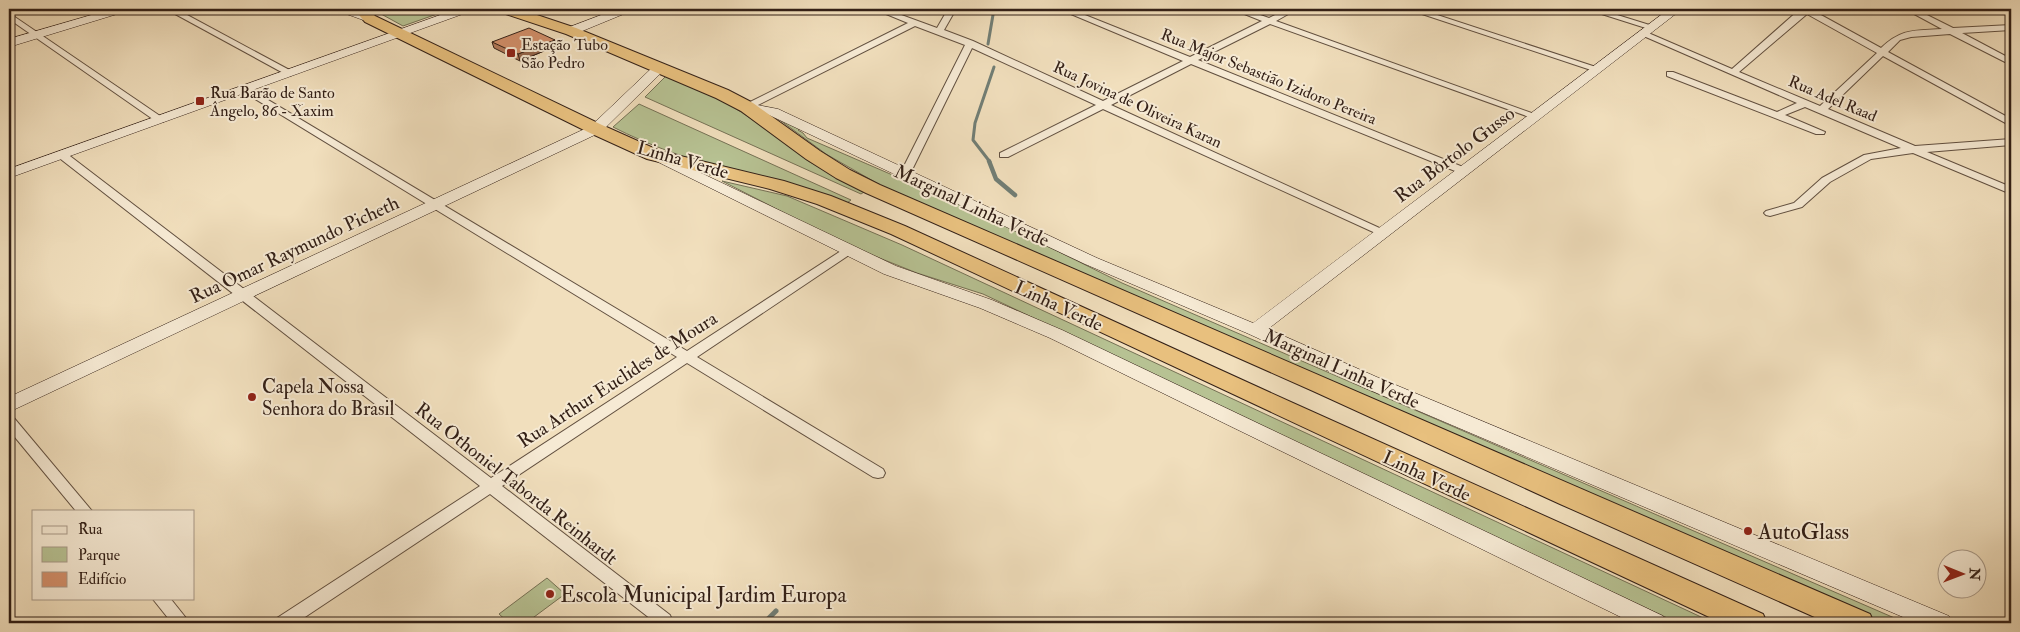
<svg xmlns="http://www.w3.org/2000/svg" width="2020" height="632" font-family="'IM FELL Double Pica',serif">
<style>
.green{fill:#b7c293;stroke:#757155}
.lines{fill:none;stroke-linecap:round;stroke-linejoin:round}
.stream-far2{stroke:#717e75;stroke-width:3}
.stream-far1{stroke:#717e75;stroke-width:4.5}
.stream{stroke:#717e75;stroke-width:5}
.street-casing{stroke:#625040;stroke-width:2}
.secondary-casing{stroke:#332017;stroke-width:1}
.highway-casing{stroke:#332017;stroke-width:2}
.street{fill:#f6ead4;fill-rule:evenodd}
.secondary{fill:#f6ead4;fill-rule:evenodd}
.highway{fill:#e8c07e;fill-rule:evenodd}
.wall{fill:#b57c5c;stroke:#332017}
.shaded-wall{fill:#94654b;stroke:#332017}
.building{fill:#d3906b;stroke:#332017}
.poi-dot{fill:#8f2418;stroke:#f6ead4;stroke-width:2}
.labels{text-anchor:middle;stroke-width:4;stroke-linejoin:round;paint-order:stroke}
.far-poi-label{font-size:16px;fill:#332017;stroke:#f6ead4;text-anchor:start}
.far-street-label{font-size:16px;fill:#332017;stroke:#f6ead4}
.street-label{font-size:19px;fill:#332017;stroke:#f6ead4}
.poi-label{font-size:19px;fill:#332017;stroke:#f6ead4;text-anchor:start}
.near-poi-label{font-size:22px;fill:#332017;stroke:#f6ead4;text-anchor:start}
</style>
<rect width="100%" height="100%" fill="#f1dfbd"/>
<filter id="stains"><feTurbulence type="fractalNoise" baseFrequency=".004" numOctaves="4"/><feColorMatrix values="0 0 0 0 .2 0 0 0 0 .09 0 0 0 0 .02 0 0 0 .5 -.17"/></filter>
<radialGradient id="worn" r=".72"><stop offset=".6" stop-color="#630" stop-opacity="0"/><stop offset="1" stop-color="#630" stop-opacity=".3"/></radialGradient>
<g class="green">
<polygon points="372,9 430,9 440,13 403,26"/>
<polygon points="666,76 729,104 771,132 808,161 864,192 861,194 645,97"/>
<path d="M 639,104 L 851,200 L 847,203 C 770,181 685,164 613,127 Z"/>
<polygon points="777,118 802,128 798,130 803,133 807,138 978,212 1122,283 1906,623 1878,623 880,185 826,154"/>
<polygon points="722,181 787,196 902,245 1714,623 1678,623 983,294 917,273 847,245"/>
<polygon points="547,578 565,594 526,623 509,623 499,614"/>
</g>
<g class="lines">
<g class="stream-far2">
<polyline points="988,44 994,9"/>
<polyline points="990,162 973,140 975,123 994,67"/>
</g>
<polyline class="stream-far1" points="989,161 996,179 1015,195"/>
<polyline class="stream" points="764,623 776,611"/>
<g class="street-casing">
<g id="street">
<polygon points="166,9 176,9 295,73 290,76 287,75"/>
<polygon points="874,9 885,9 937,28 948,9 956,9 944,30 973,41 1103,101 1183,61 1059,9 1070,9 1190,57 1262,21 1232,9 1243,9 1269,18 1287,9 1297,9 1276,21 1540,116 1538,118 1532,118 1270,24 1198,60 1468,169 1469,171 1468,173 1460,173 1191,64 1111,105 1386,231 1388,233 1382,236 1103,109 1008,157 1000,157 1000,153 1096,105 972,48 910,174 909,176 901,176 900,174 965,45 915,26 750,109 744,109 744,105 908,23"/>
<polygon points="1407,9 1419,9 1602,69 1600,71 1594,71"/>
<polygon points="1586,9 1598,9 1656,27 1649,29"/>
<path d="M 1800,9 L 1810,9 L 1881,48 C 1902,28 1914,31 1942,29 L 1905,9 L 1915,9 L 1953,28 L 2011,25 L 2011,30 L 1962,33 L 2011,59 L 2011,65 L 1950,34 L 1911,37 L 1900,40 L 1888,52 L 2011,119 L 2011,126 L 1883,56 L 1828,109 L 1915,146 L 2011,139 L 2011,145 L 1927,152 L 2011,187 L 2011,194 L 1913,153 L 1871,159 L 1830,182 L 1802,207 L 1770,216 L 1766,215 L 1764,213 L 1766,211 L 1794,203 L 1822,178 L 1864,155 L 1901,148 L 1805,107 L 1785,115 L 1825,132 L 1824,134 L 1816,134 L 1667,76 L 1667,72 L 1673,72 L 1777,112 L 1797,103 L 1639,34 L 1646,32 L 1732,69 ZM 1807,14 L 1877,53 L 1820,106 L 1739,72 Z"/>
<polygon points="9,13 163,118 163,122 157,122 9,19"/>
<polygon points="245,86 687,351 844,249 852,249 854,251 852,253 697,357 883,469 885,473 883,477 878,478 873,477 687,363 502,486 670,615 672,620 671,623 656,623 490,494 296,623 275,623 277,618 480,486 58,157 58,153 66,153 491,478 677,357 242,91 242,87"/>
<polygon points="9,416 14,418 92,511 76,511 9,430"/>
<polygon points="152,598 170,598 190,623 172,623"/>
</g>
</g>
<g class="secondary-casing">
<g id="secondary">
<polygon points="112,9 129,9 127,11 9,47 9,39"/>
<polygon points="336,9 352,9 374,17 376,19 374,21 366,21 338,11"/>
<polygon points="457,9 473,9 471,11 9,178 9,169"/>
<polygon points="617,9 633,9 631,11 575,34 567,34 565,31 567,28"/>
<polygon points="1669,9 1682,9 1268,329 1379,378 1949,616 1953,623 1917,623 1365,388 1249,334 1085,264 769,115 742,110 740,107 747,103 778,109 1097,258 1253,323"/>
<polygon points="659,64 665,68 663,71 601,132 9,412 9,397 591,126 655,65"/>
<polygon points="657,152 896,266 992,300 1062,330 1663,616 1667,623 1633,623 1050,338 980,308 884,274 652,159 650,156 652,153"/>
</g>
</g>
<g class="highway-casing">
<g id="highway">
<polygon points="354,9 369,9 375,16 602,125 660,151 784,181 831,196 905,226 1293,403 1763,614 1767,623 1722,623 891,234 817,204 770,189 647,159 590,133 365,22"/>
<polygon points="498,9 519,9 576,28 728,90 753,103 820,151 850,170 880,185 1870,614 1874,623 1828,623 1560,504 1313,391 866,193 836,178 806,159 741,111 716,98 566,34 500,12"/>
</g>
</g>
<use href="#street" class="street"/>
<use href="#secondary" class="secondary"/>
<use href="#highway" class="highway"/>
</g>
<polygon class="wall" points="555,40 556,46 520,61 494,48 492,42"/>
<polygon class="shaded-wall" points="555,40 556,46 520,61 518,54"/>
<polygon class="building" points="529,28 555,40 518,54 492,42"/>
<g class="poi-dot">
<rect x="506" y="48" width="10" height="10" rx="2.5"/>
<rect x="195" y="96" width="10" height="10" rx="2.5"/>
<circle cx="252" cy="397" r="5"/>
<circle cx="1748" cy="531" r="5"/>
<circle cx="550" cy="594" r="5"/>
</g>
<g class="labels">
<g class="far-poi-label">
<text x="521" y="50">Estação Tubo<tspan x="521" dy="18">São Pedro</tspan></text>
<text x="210" y="98">Rua Barão de Santo<tspan x="210" dy="18">Ângelo, 86 - Xaxim</tspan></text>
</g>
<g class="far-street-label">
<text transform="translate(1269 76) rotate(22)" y="6">Rua Major Sebastião Izidoro Pereira</text>
<text transform="translate(1833 98) rotate(23)" y="6">Rua Adel Raad</text>
<text transform="translate(1138 104) rotate(25)" y="6">Rua Jovina de Oliveira Karan</text>
</g>
<g class="street-label">
<text transform="translate(1454 154) rotate(-37)" y="7">Rua Bôrtolo Gusso</text>
<text transform="translate(683 159) rotate(16)" y="7">Linha Verde</text>
<text transform="translate(972 205) rotate(25)" y="7">Marginal Linha Verde</text>
<text transform="translate(294 249) rotate(-25)" y="7">Rua Omar Raymundo Picheth</text>
<text transform="translate(1059 305) rotate(25)" y="7">Linha Verde</text>
<text transform="translate(1342 368) rotate(24)" y="7">Marginal Linha Verde</text>
<text transform="translate(617 379) rotate(-33)" y="7">Rua Arthur Euclides de Moura</text>
<text transform="translate(1427 475) rotate(25)" y="7">Linha Verde</text>
<text transform="translate(517 483) rotate(38)" y="7">Rua Othoniel Taborda Reinhardt</text>
</g>
<g class="poi-label">
<text x="262" y="393">Capela Nossa<tspan x="262" dy="22">Senhora do Brasil</tspan></text>
</g>
<g class="near-poi-label">
<text x="1758" y="539">AutoGlass</text>
<text x="560" y="602">Escola Municipal Jardim Europa</text>
</g>
</g>
<rect width="2020" height="632" fill="none" stroke="#f1dfbd" stroke-width="30"/>
<rect x="10" y="10" width="2000" height="612" fill="none" stroke="#332017" stroke-width="2.5"/>
<rect x="15" y="15" width="1990" height="602" fill="none" stroke="#332017"/>
<rect x="32" y="510" width="162" height="90" fill="#f6ead4" stroke="#a89988"/>
<rect x="42" y="526" width="25" height="8" fill="#f6ead4" stroke="#a89988"/>
<text x="78" y="534" font-size="15" fill="#332017">Rua</text>
<rect x="42" y="547" width="25" height="15" fill="#b7c293" stroke="#a89988"/>
<text x="78" y="560" font-size="15" fill="#332017">Parque</text>
<rect x="42" y="572" width="25" height="15" fill="#d3906b" stroke="#a89988"/>
<text x="78" y="584" font-size="15" fill="#332017">Edifício</text>
<g transform="translate(1962 574) rotate(91)"><circle r="24" fill="#f6ead4" stroke="#a89988"/>
<path d="M0-4L9 19L0 12L-9 19Z" fill="#8f2418"/>
<text y="-8" font-size="14" font-weight="bold" text-anchor="middle" fill="#332017">N</text>
</g>
<rect width="100%" height="100%" filter="url(#stains)"/>
<rect width="100%" height="100%" fill="url(#worn)"/>
</svg>
